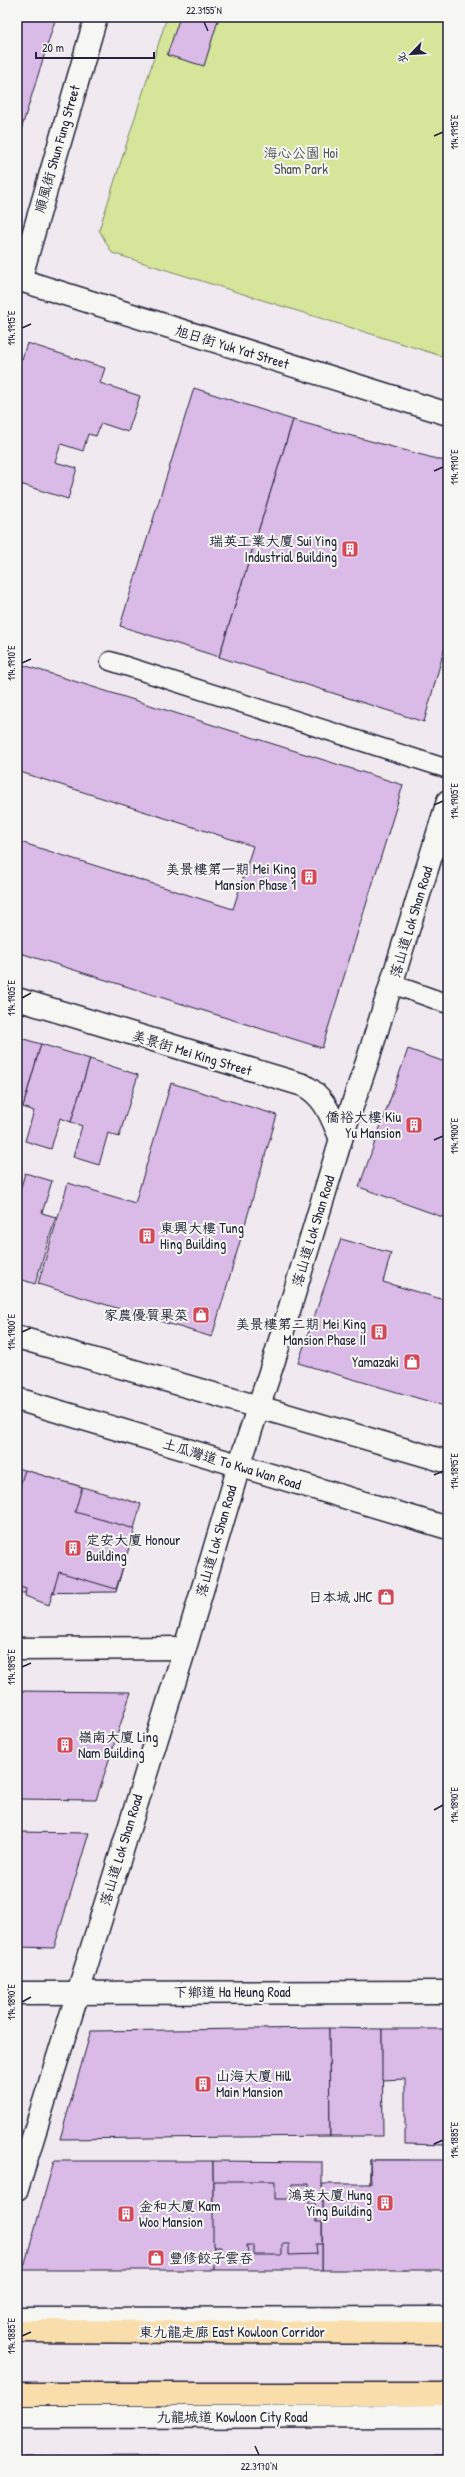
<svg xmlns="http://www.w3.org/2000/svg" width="465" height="2477" font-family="'Patrick Hand','LXGW WenKai TC',sans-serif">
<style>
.green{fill:#d5e599;stroke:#7c846a}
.building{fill:#dabae6;stroke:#22223b}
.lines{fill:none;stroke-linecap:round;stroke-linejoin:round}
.lane-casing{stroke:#22223b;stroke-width:21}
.street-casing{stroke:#22223b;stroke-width:25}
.secondary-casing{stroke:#22223b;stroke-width:25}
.highway-casing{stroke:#22223b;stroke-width:25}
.lane{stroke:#f6f6f2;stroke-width:18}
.street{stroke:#f6f6f2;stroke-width:22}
.secondary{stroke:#f6f6f2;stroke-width:22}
.highway{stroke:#f9deab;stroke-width:22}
.ticks{fill:none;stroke:#22223b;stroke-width:1.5}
.labels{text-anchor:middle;stroke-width:4;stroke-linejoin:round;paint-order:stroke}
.street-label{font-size:14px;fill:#22223b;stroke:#f6f6f2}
.park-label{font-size:14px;fill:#4f5352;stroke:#f6f6f2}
.poi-label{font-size:14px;fill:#22223b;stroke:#f6f6f2;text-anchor:end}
.neatline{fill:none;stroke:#22223b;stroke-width:1.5}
.ticks-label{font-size:10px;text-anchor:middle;fill:#22223b}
</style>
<rect width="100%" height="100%" fill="#f0eaf0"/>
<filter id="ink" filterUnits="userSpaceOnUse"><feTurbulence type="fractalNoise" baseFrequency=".025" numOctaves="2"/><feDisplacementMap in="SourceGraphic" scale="8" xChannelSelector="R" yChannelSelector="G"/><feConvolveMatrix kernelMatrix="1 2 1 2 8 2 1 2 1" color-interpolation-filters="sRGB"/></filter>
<g filter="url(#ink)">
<polygon class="green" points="167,17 448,17 448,358 112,253 99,230"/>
<g class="building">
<polygon points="17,17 56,17 17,143"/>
<polygon points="180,17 219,17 204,66 167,55"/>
<polygon points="27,343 105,368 100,383 140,396 128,432 101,423 96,436 88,434 83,451 61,444 55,462 77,468 68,499 17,483 17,440 20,432 17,431 17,358 22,359"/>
<polygon points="194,388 293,420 219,657 120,626"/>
<polygon points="293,420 448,462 448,636 424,722 219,657"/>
<polygon points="17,663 403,785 322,1048 17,952 17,841 233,909 253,846 17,771"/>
<polygon points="17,1037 41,1044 23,1107 17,1105"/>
<polygon points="41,1044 90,1059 71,1122 60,1118 51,1149 25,1141 34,1111 23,1107"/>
<polygon points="408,1049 448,1063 448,1219 359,1187"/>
<polygon points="90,1059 138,1075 119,1137 108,1133 99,1165 73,1157 82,1126 71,1122"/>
<polygon points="171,1083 277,1115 212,1337 38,1284 68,1183 135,1203"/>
<polygon points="25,1173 52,1181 42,1213 56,1217 35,1284 17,1278 17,1201"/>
<polygon points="341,1239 391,1253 383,1282 448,1301 448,1407 298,1363"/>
<polygon points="17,1468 141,1504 116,1592 17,1593"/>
<polygon points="25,1470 82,1487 75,1512 135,1529 116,1589 59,1572 49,1605 25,1596 26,1589 17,1586 17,1495"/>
<polygon points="17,1691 131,1692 96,1800 17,1799"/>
<polygon points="17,1832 89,1833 54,1948 17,1947"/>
<polygon points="329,2028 330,2136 60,2139 91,2031"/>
<polygon points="329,2028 382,2029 383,2136 330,2136"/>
<polygon points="382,2029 446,2029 446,2145 405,2144 405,2079 382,2080"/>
<polygon points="370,2160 409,2160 409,2185 448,2186 448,2245 408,2244 407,2270 369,2268"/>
<polygon points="370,2160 448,2160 448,2270 322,2270 322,2184 371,2184"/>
<polygon points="54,2161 213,2161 214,2270 23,2270"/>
<polygon points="213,2161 322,2162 322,2270 214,2270"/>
<polygon points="213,2181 275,2181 275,2199 291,2199 292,2184 309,2184 309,2203 315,2203 316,2222 322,2222 322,2244 316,2244 317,2254 289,2255 289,2244 282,2244 282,2255 254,2255 254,2245 247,2245 248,2255 221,2255 221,2246 213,2246"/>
<polygon points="156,2456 290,2457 290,2460 156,2460"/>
<polygon points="156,2456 156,2460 17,2460 17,2457"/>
<rect x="315" y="2457" width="133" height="3"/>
</g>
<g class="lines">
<g class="lane-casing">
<g id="lane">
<polyline points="110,661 448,769"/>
<polyline points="392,984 448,1004"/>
</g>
</g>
<g class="street-casing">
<g id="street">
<polyline points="17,279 448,414"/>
<polyline points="20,280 96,17"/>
<path d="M 17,999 L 303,1085 C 326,1097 331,1117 341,1139"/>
<polyline points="17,1649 185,1648"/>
<polyline points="17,1993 448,1992"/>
<polyline points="17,2189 185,1648 239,1466"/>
<polyline points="17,2319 448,2318"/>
<polyline points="17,2417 448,2416"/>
</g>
</g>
<g class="secondary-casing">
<g id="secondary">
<polyline points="17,1337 448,1462"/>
<polyline points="17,1399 448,1528"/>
<polyline points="239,1466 274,1360 341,1139 368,1059 448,801"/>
</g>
</g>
<g class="highway-casing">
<g id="highway">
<polyline points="17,2331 448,2333"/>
<polyline points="17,2394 448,2394"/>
</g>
</g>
<use href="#lane" class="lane"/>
<use href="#street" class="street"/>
<use href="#secondary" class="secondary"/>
<use href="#highway" class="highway"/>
</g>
</g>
<path class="ticks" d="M 204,22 L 208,31M 434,136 L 443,132M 22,328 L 31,324M 434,471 L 443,467M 22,663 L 31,659M 434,805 L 443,801M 22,998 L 31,993M 434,1140 L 443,1136M 22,1332 L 31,1328M 434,1475 L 443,1471M 22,1667 L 31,1663M 434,1810 L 443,1805M 22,2002 L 31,1997M 434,2144 L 443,2140M 22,2336 L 31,2332M 255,2446 L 259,2455"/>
<defs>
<g id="building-square" transform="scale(0.9)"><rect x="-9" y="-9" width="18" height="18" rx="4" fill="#d1495b" stroke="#f6f6f2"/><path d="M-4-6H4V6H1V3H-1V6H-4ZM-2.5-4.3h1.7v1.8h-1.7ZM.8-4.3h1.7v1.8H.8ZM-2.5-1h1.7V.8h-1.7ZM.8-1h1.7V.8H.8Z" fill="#fff"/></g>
<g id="shop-square" transform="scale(0.9)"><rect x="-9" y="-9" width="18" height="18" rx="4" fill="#d1495b" stroke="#f6f6f2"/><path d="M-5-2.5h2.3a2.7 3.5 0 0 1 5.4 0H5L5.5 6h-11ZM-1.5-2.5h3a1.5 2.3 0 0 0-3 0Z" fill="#fff"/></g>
</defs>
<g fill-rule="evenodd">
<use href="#building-square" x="350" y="549"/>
<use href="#building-square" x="309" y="877"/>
<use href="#building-square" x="414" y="1125"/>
<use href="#building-square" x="147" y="1236"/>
<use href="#shop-square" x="201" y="1315"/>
<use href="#building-square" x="379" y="1332"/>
<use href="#shop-square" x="412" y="1362"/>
<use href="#building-square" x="73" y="1548"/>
<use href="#shop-square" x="386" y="1597"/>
<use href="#building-square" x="65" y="1745"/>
<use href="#building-square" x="203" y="2084"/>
<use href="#building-square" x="385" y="2203"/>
<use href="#building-square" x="126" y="2214"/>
<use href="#shop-square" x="156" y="2258"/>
</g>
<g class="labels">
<g class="street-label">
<text transform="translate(57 149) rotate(-74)" y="5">順風街 Shun Fung Street</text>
<text transform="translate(232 347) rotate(17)" y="5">旭日街 Yuk Yat Street</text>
<text transform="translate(411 922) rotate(-73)" y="5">落山道 Lok Shan Road</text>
<text transform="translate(192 1053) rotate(17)" y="5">美景街 Mei King Street</text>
<text transform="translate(313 1231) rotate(-73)" y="5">落山道 Lok Shan Road</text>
<text transform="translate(232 1464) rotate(17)" y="5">土瓜灣道 To Kwa Wan Road</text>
<text transform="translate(216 1541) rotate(-74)" y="5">落山道 Lok Shan Road</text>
<text transform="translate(121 1850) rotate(-73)" y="5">落山道 Lok Shan Road</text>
<text x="232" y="1997">下鄉道 Ha Heung Road</text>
<text x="232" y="2337">東九龍走廊 East Kowloon Corridor</text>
<text x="232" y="2422">九龍城道 Kowloon City Road</text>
</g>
<g class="park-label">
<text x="301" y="158">海心公園 Hoi<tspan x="301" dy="16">Sham Park</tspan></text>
</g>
<g class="poi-label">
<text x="337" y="546">瑞英工業大廈 Sui Ying<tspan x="337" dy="16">Industrial Building</tspan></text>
<text x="296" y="874">美景樓第一期 Mei King<tspan x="296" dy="16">Mansion Phase 1</tspan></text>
<text x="401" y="1122">僑裕大樓 Kiu<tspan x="401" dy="16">Yu Mansion</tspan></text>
<text x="160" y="1233" text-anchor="start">東興大樓 Tung<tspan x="160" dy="16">Hing Building</tspan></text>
<text x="188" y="1320">家農優質果菜</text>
<text x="366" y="1329">美景樓第二期 Mei King<tspan x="366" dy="16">Mansion Phase II</tspan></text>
<text x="399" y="1367">Yamazaki</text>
<text x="86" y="1545" text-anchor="start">定安大廈 Honour<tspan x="86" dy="16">Building</tspan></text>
<text x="373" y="1602">日本城 JHC</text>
<text x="78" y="1742" text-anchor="start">嶺南大廈 Ling<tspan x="78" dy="16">Nam Building</tspan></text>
<text x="216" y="2081" text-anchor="start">山海大廈 Hill<tspan x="216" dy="16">Main Mansion</tspan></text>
<text x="372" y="2200">鴻英大廈 Hung<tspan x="372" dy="16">Ying Building</tspan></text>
<text x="139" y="2211" text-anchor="start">金和大廈 Kam<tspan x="139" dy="16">Woo Mansion</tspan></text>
<text x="169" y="2263" text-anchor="start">豐修餃子雲吞</text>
</g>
</g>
<rect width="465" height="2477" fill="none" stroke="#f6f6f2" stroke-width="44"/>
<g transform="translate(411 54) rotate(245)" stroke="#f6f6f2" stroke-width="3" paint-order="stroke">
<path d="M0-3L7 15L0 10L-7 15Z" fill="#22223b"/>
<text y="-6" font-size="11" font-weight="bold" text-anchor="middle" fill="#22223b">北</text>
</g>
<path d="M36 52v6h118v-6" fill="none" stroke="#22223b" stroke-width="2"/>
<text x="42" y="52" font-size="12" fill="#22223b" stroke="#f6f6f2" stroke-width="3" paint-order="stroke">20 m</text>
<rect x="22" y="22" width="421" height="2433" class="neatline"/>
<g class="ticks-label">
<text x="204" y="14">22.3155°N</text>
<text transform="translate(454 132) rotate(-90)" y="4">114.1915°E</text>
<text transform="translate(11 328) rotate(-90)" y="4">114.1915°E</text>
<text transform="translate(454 467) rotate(-90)" y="4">114.1910°E</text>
<text transform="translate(11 663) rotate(-90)" y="4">114.1910°E</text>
<text transform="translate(454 801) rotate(-90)" y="4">114.1905°E</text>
<text transform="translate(11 998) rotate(-90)" y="4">114.1905°E</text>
<text transform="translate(454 1136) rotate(-90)" y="4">114.1900°E</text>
<text transform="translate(11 1332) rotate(-90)" y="4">114.1900°E</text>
<text transform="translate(454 1471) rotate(-90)" y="4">114.1895°E</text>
<text transform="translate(11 1667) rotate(-90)" y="4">114.1895°E</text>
<text transform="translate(454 1805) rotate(-90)" y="4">114.1890°E</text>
<text transform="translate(11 2002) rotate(-90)" y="4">114.1890°E</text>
<text transform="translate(454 2140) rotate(-90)" y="4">114.1885°E</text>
<text transform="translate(11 2336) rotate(-90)" y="4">114.1885°E</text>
<text x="259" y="2470">22.3170°N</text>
</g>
</svg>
